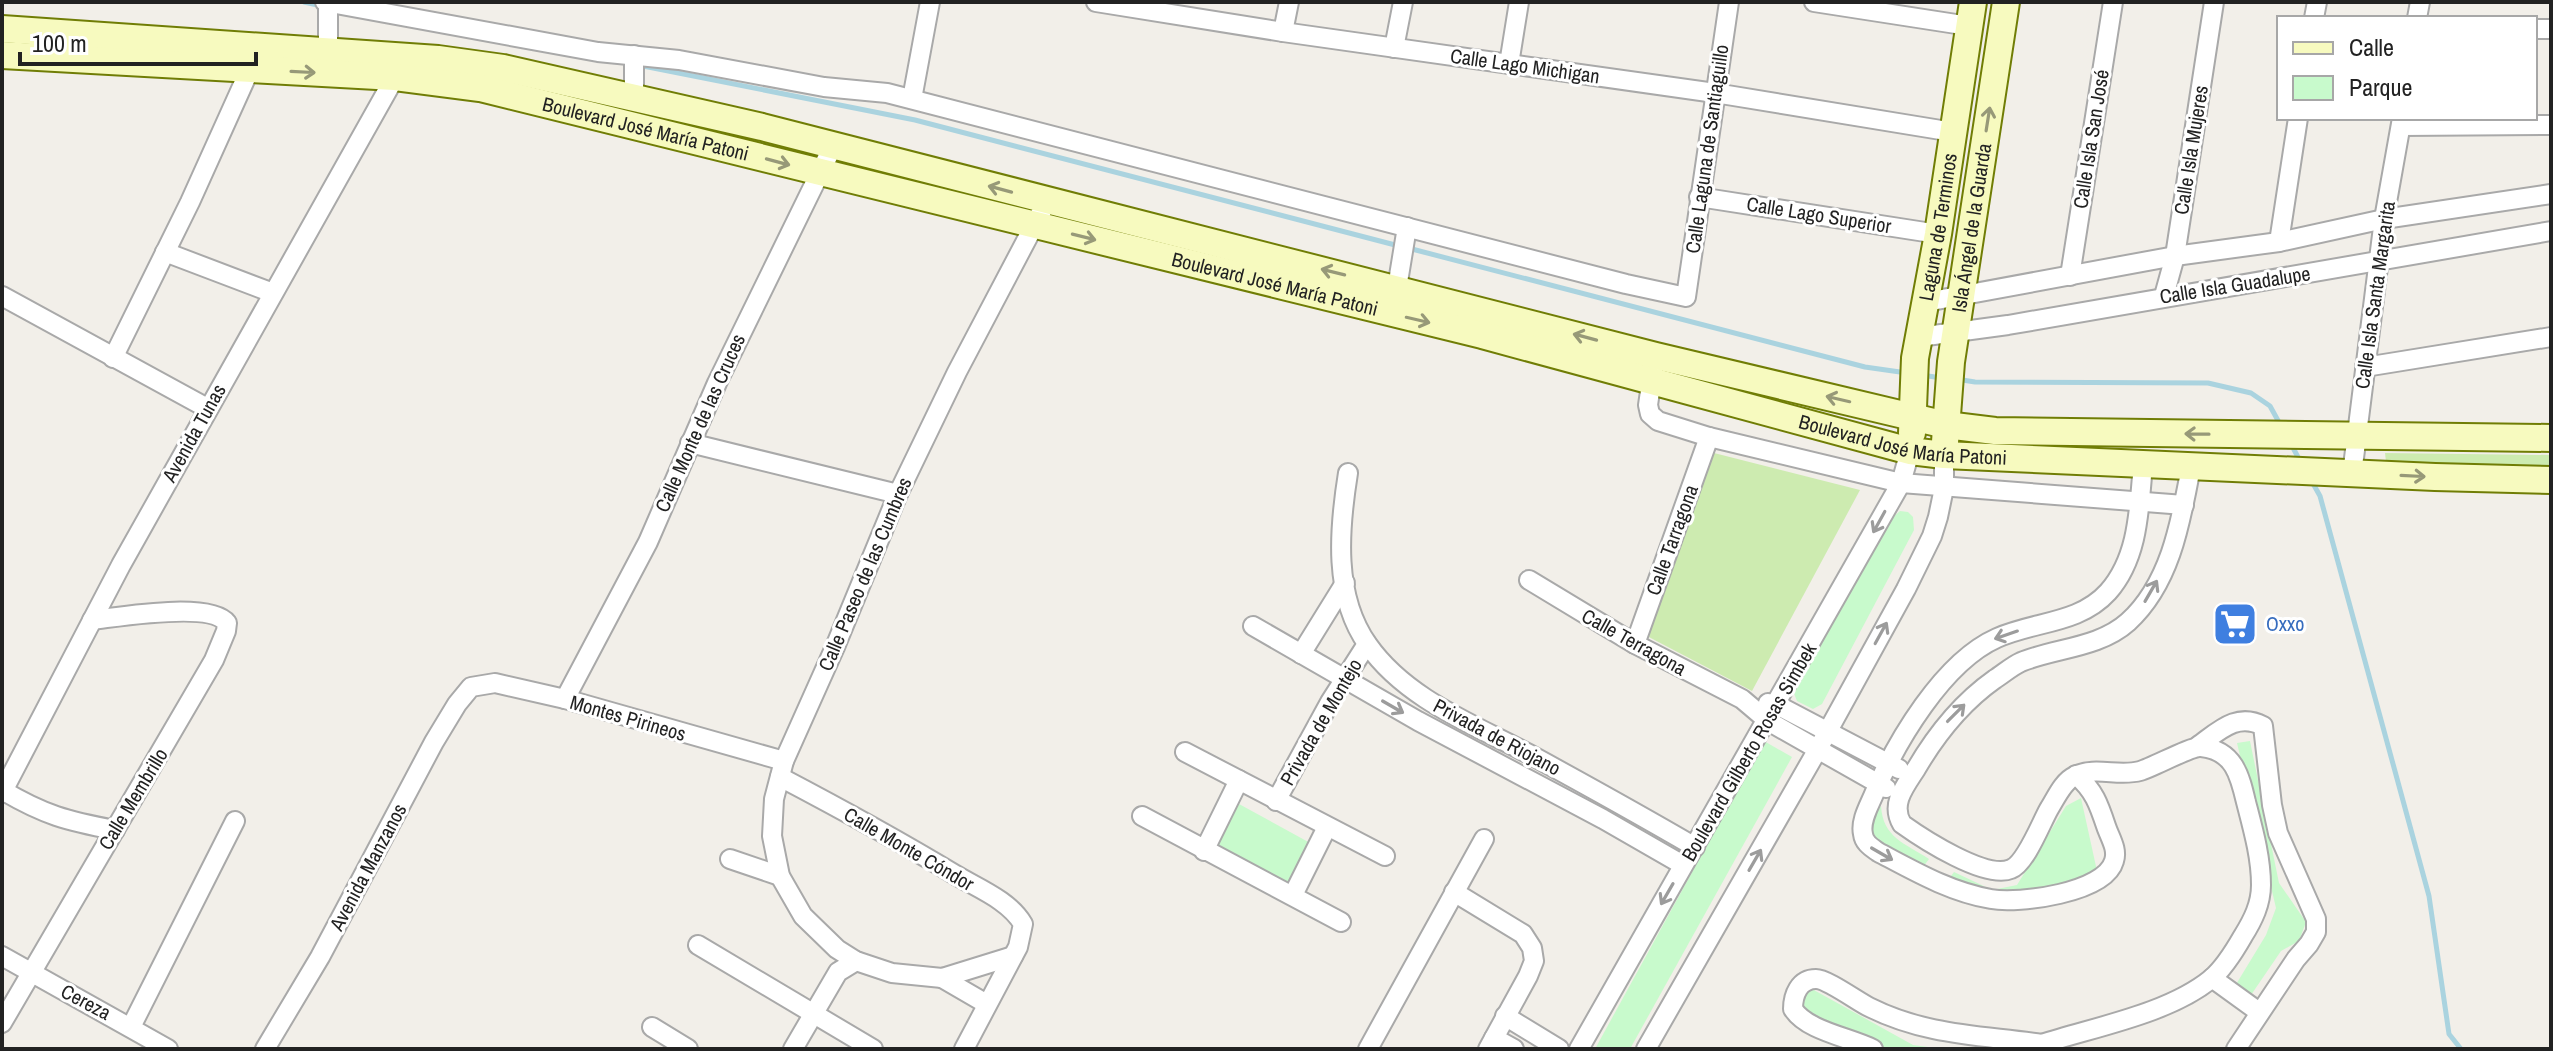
<svg xmlns="http://www.w3.org/2000/svg" width="2553" height="1051" font-family="'Archivo Narrow',sans-serif">
<style>
.grass{fill:#cdebb0}
.park{fill:#c8facc}
.lines{fill:none;stroke-linecap:round;stroke-linejoin:round}
.stream{stroke:#aad3df;stroke-width:5}
.minor-casing{stroke:#a9a9a9;stroke-width:22}
.secondary-casing{stroke:#707d05;stroke-width:30}
.minor{stroke:#fff;stroke-width:18}
.secondary{stroke:#f7fabf;stroke-width:26}
.oneway{stroke:#979978}
.oneway2{stroke:#9c9c9c}
.labels{text-anchor:middle;stroke-width:6;stroke-linejoin:round;paint-order:stroke}
.street-label{font-size:20px;fill:#222;stroke:#fff}
.shop-label{font-size:20px;fill:#366cbe;stroke:#fff;text-anchor:start}
</style>
<rect width="100%" height="100%" fill="#f2efe9"/>
<g class="grass">
<polygon points="1714,453 1860,490 1752,691 1645,635"/>
<polygon points="2385,453 2551,455 2551,466 2386,462"/>
</g>
<g class="park">
<polygon points="1900,511 1908,512 1913,517 1914,530 1822,704 1813,709 1797,701 1793,691 1891,519"/>
<polygon points="1764,741 1792,757 1630,1049 1595,1049"/>
<polygon points="2250,741 2279,883 2306,922 2299,941 2281,951 2251,995 2235,986 2266,935 2276,908 2237,743"/>
<polygon points="2081,798 2097,871 2019,897 1948,880 1954,872 1992,890 2017,885 2066,806"/>
<polygon points="1239,804 1312,844 1287,888 1215,848"/>
<path d="M 1881,806 C 1883,838 1905,843 1929,859 L 1923,867 L 1875,841 L 1867,827 Z"/>
<polygon points="1812,989 1913,1045 1943,1049 1885,1049 1868,1039 1803,1015 1795,998"/>
</g>
<g class="lines">
<g class="stream">
<polyline points="304,2 322,6"/>
<polyline points="638,65 915,120 1399,246"/>
<polyline points="1408,248 1865,367 1907,373"/>
<polyline points="1921,375 1942,378"/>
<polyline points="1956,379 1975,382 2208,383 2251,393 2270,406 2281,426"/>
<polyline points="2290,442 2300,461"/>
<polyline points="2311,480 2320,496 2429,896 2449,1034 2461,1049"/>
</g>
<g class="minor-casing">
<g id="minor">
<polyline points="325,2 598,52 679,60 824,87 887,93 1626,284 1686,297 1729,2"/>
<polyline points="1096,2 1283,32 1715,93 1953,132"/>
<polyline points="1814,2 1969,26"/>
<polyline points="328,3 328,51"/>
<polyline points="2314,18 2317,2"/>
<polyline points="2417,18 2420,2"/>
<polyline points="2535,29 2551,29"/>
<polyline points="1283,32 1289,2"/>
<polyline points="1394,48 1403,2"/>
<polyline points="634,55 634,97"/>
<polyline points="1509,64 1519,2"/>
<polyline points="912,99 930,2"/>
<polyline points="2401,126 2551,125"/>
<polyline points="1699,197 1938,234"/>
<polyline points="2279,242 2298,118"/>
<polyline points="165,252 273,293"/>
<polyline points="2070,276 2113,2"/>
<polyline points="1397,288 1407,227"/>
<polyline points="2,296 207,408"/>
<polyline points="2164,296 2175,256 2214,2"/>
<polyline points="1926,302 2175,256 2279,242 2384,219 2551,194"/>
<polyline points="1919,337 2008,325 2551,231"/>
<polyline points="113,358 190,202 250,69"/>
<polyline points="2365,367 2551,337"/>
<polyline points="1653,371 1648,405 1650,414 1658,421 1709,437 1901,483 2184,505"/>
<polyline points="690,443 898,494"/>
<path d="M 1348,473 C 1339,529 1333,596 1368,645 C 1406,699 1473,724 1529,754 C 1584,784 1640,815 1695,847"/>
<polyline points="2352,474 2384,219 2402,118"/>
<polyline points="1529,580 1635,644 1742,699 1768,721 1886,788"/>
<polyline points="1253,626 1418,721 1603,819 1683,865"/>
<polyline points="1635,644 1709,437"/>
<polyline points="1301,654 1345,583"/>
<polyline points="565,699 648,542 717,383 833,146"/>
<polyline points="1768,703 1777,705 1899,769"/>
<path d="M 2198,746 C 2219,731 2237,712 2263,726 L 2272,805 L 2278,833 L 2316,919 L 2316,932 L 2309,944 L 2296,959 L 2236,1049"/>
<polyline points="1185,752 1385,856"/>
<path d="M 2076,775 C 2094,790 2099,805 2106,826 C 2110,838 2118,849 2114,861 C 2105,893 2019,904 1991,899 C 1950,892 1914,871 1878,852 C 1871,847 1864,843 1863,834 C 1860,821 1869,806 1874,794 C 1896,742 1943,662 1997,638 C 2035,621 2079,624 2108,592 C 2139,557 2139,508 2143,464"/>
<path d="M 780,777 C 839,808 896,839 954,874 C 977,888 1009,900 1023,924 L 1018,947 L 964,1049"/>
<path d="M 2,790 C 44,815 67,821 115,830"/>
<polyline points="2,793 121,565 395,77"/>
<polyline points="1276,801 1330,702 1367,644"/>
<polyline points="1142,816 1341,922"/>
<polyline points="1204,851 1239,780"/>
<polyline points="730,859 780,876"/>
<polyline points="1454,892 1523,934 1532,948 1534,961 1528,976 1488,1049"/>
<polyline points="1293,895 1327,827"/>
<polyline points="698,945 873,1049"/>
<polyline points="2,956 168,1049"/>
<polyline points="1013,956 942,978 892,973 856,961 837,949 803,916 780,876 772,836 774,799 784,761 835,647 898,494 957,372 1047,201"/>
<polyline points="942,978 985,1003"/>
<polyline points="2212,978 2259,1012"/>
<polyline points="1505,1016 1559,1049"/>
<path d="M 2,1023 L 214,660 L 226,631 L 227,623 C 210,601 119,617 92,620"/>
<polyline points="131,1027 235,821"/>
<polyline points="652,1027 688,1049"/>
<polyline points="1494,1038 1514,1049"/>
<polyline points="265,1049 320,957 434,742 457,704 471,687 495,683 565,699 784,761"/>
<polyline points="793,1049 838,972 856,961"/>
<polyline points="1368,1049 1484,839"/>
<polyline points="1579,1049 1901,483 1910,451"/>
<polyline points="1646,1049 1818,749 1906,589 1932,536 1938,517 1944,488 1944,455"/>
<path d="M 1873,1049 C 1849,1037 1807,1031 1793,1009 C 1793,995 1799,979 1816,979 C 1827,979 1857,1001 1869,1007 C 1927,1036 1981,1035 2042,1044"/>
<path d="M 2039,1049 L 2042,1044 C 2094,1027 2168,1014 2211,979 C 2223,969 2235,950 2243,936 C 2253,920 2261,904 2261,885 C 2261,857 2253,829 2246,802 C 2240,776 2234,750 2201,747 C 2191,746 2154,767 2140,771 C 2119,777 2095,766 2075,776 C 2063,781 2056,798 2049,809 C 2041,823 2026,863 2011,869 C 1986,880 1923,839 1902,824 C 1890,804 1905,786 1916,769 C 1937,733 1961,703 1995,679 C 2003,674 2012,666 2021,662 C 2055,648 2099,648 2128,622 C 2171,583 2181,520 2191,467"/>
</g>
</g>
<g class="secondary-casing">
<g id="secondary">
<polyline points="2,29 438,59 503,68 762,127 1656,356 1946,425 1995,431 2551,438"/>
<path id="s1" d="M 2,55 L 395,77 L 480,88 L 1482,335 L 1910,451 L 1944,455 L 2435,477 L 2551,480"/>
<path id="s2" d="M 1912,433 L 1915,358 L 1938,234 L 1973,2"/>
<path id="s3" d="M 1945,442 L 1951,362 L 2006,2"/>
</g>
</g>
<use href="#minor" class="minor"/>
<use href="#secondary" class="secondary"/>
</g>
<defs><path id="oneway-shaft" d="M-6 0H5M1.5-3L5.5 0L1.5 3" fill="none" stroke-width="1.6" stroke-linecap="round" stroke-linejoin="round" transform="scale(2)"/></defs>
<g class="oneway">
<use href="#oneway-shaft" transform="translate(303 72) rotate(3)"/>
<use href="#oneway-shaft" transform="translate(1988 119) rotate(-81)"/>
<use href="#oneway-shaft" transform="translate(778 162) rotate(15)"/>
<use href="#oneway-shaft" transform="translate(1000 189) rotate(-165)"/>
<use href="#oneway-shaft" transform="translate(1084 237) rotate(14)"/>
<use href="#oneway-shaft" transform="translate(1333 272) rotate(-166)"/>
<use href="#oneway-shaft" transform="translate(1418 320) rotate(13)"/>
<use href="#oneway-shaft" transform="translate(1585 337) rotate(-165)"/>
<use href="#oneway-shaft" transform="translate(1838 399) rotate(-167)"/>
<use href="#oneway-shaft" transform="translate(2197 434) rotate(-179)"/>
<use href="#oneway-shaft" transform="translate(2413 476) rotate(3)"/>
</g>
<g class="oneway2">
<use href="#oneway-shaft" transform="translate(1879 522) rotate(119)"/>
<use href="#oneway-shaft" transform="translate(2151 591) rotate(-60)"/>
<use href="#oneway-shaft" transform="translate(1881 633) rotate(-61)"/>
<use href="#oneway-shaft" transform="translate(2006 635) rotate(161)"/>
<use href="#oneway-shaft" transform="translate(1393 707) rotate(30)"/>
<use href="#oneway-shaft" transform="translate(1956 713) rotate(-45)"/>
<use href="#oneway-shaft" transform="translate(1882 854) rotate(30)"/>
<use href="#oneway-shaft" transform="translate(1755 860) rotate(-60)"/>
<use href="#oneway-shaft" transform="translate(1667 894) rotate(120)"/>
</g>
<defs>
<g id="supermarket-square" transform="scale(2.3)"><rect x="-9" y="-9" width="18" height="18" rx="4" fill="#3f7fe0" stroke="#fff"/><path d="M-6-5.5h2.5l.6 2H6L4.5 2H-2.5L-4.4-4H-6ZM-1.5 3.2a1.3 1.3 0 1 0 .1 0ZM3 3.2a1.3 1.3 0 1 0 .1 0Z" fill="#fff"/></g>
</defs>
<g fill-rule="evenodd">
<use href="#supermarket-square" x="2235" y="624"/>
</g>
<g class="labels">
<g class="street-label">
<text transform="translate(1525 66) rotate(8)" y="7">Calle Lago Michigan</text>
<text dy="7" stroke="none"><textPath href="#s1" startOffset="650">Boulevard José María Patoni</textPath></text>
<text transform="translate(2091 139) rotate(-81)" y="7">Calle Isla San José</text>
<text transform="translate(1707 149) rotate(-82)" y="7">Calle Laguna de Santiaguillo</text>
<text transform="translate(2191 150) rotate(-81)" y="7">Calle Isla Mujeres</text>
<text transform="translate(1819 215) rotate(9)" y="7">Calle Lago Superior</text>
<text dy="7" stroke="none"><textPath href="#s2" startOffset="208">Laguna de Terminos</textPath></text>
<text dy="7" stroke="none"><textPath href="#s3" startOffset="216">Isla Ángel de la Guarda</textPath></text>
<text dy="7" stroke="none"><textPath href="#s1" startOffset="1298">Boulevard José María Patoni</textPath></text>
<text transform="translate(2235 285) rotate(-9)" y="7">Calle Isla Guadalupe</text>
<text transform="translate(2375 295) rotate(-82)" y="7">Calle Isla Santa Margarita</text>
<text transform="translate(700 423) rotate(-66)" y="7">Calle Monte de las Cruces</text>
<text transform="translate(194 433) rotate(-61)" y="7">Avenida Tunas</text>
<text dy="7" stroke="none"><textPath href="#s1" startOffset="1946">Boulevard José María Patoni</textPath></text>
<text transform="translate(1672 540) rotate(-70)" y="7">Calle Tarragona</text>
<text transform="translate(865 574) rotate(-67)" y="7">Calle Paseo de las Cumbres</text>
<text transform="translate(1634 642) rotate(29)" y="7">Calle Terragona</text>
<text transform="translate(628 718) rotate(16)" y="7">Montes Pirineos</text>
<text transform="translate(1321 722) rotate(-60)" y="7">Privada de Montejo</text>
<text transform="translate(1497 737) rotate(28)" y="7">Privada de Riojano</text>
<text transform="translate(1749 752) rotate(-60)" y="7">Boulevard Gilberto Rosas Simbek</text>
<text transform="translate(133 799) rotate(-59)" y="7">Calle Membrillo</text>
<text transform="translate(909 849) rotate(30)" y="7">Calle Monte Cóndor</text>
<text transform="translate(368 867) rotate(-62)" y="7">Avenida Manzanos</text>
<text transform="translate(86 1002) rotate(28)" y="7">Cereza</text>
</g>
<g class="shop-label">
<text x="2266" y="631">Oxxo</text>
</g>
</g>
<rect width="2553" height="1051" fill="none" stroke="#222222" stroke-width="8"/>
<rect x="2277" y="16" width="260" height="104" fill="#ffffff" stroke="#a7a7a7" stroke-width="2"/>
<rect x="2293" y="42" width="40" height="12" fill="#f7fabf" stroke="#a7a7a7" stroke-width="2"/>
<text x="2349" y="56" font-size="24" fill="#222222">Calle</text>
<rect x="2293" y="76" width="40" height="24" fill="#c8facc" stroke="#a7a7a7" stroke-width="2"/>
<text x="2349" y="96" font-size="24" fill="#222222">Parque</text>
<path d="M20 52v12h236v-12" fill="none" stroke="#222222" stroke-width="4"/>
<text x="32" y="52" font-size="24" fill="#222222" stroke="#ffffff" stroke-width="6" paint-order="stroke">100 m</text>
</svg>
